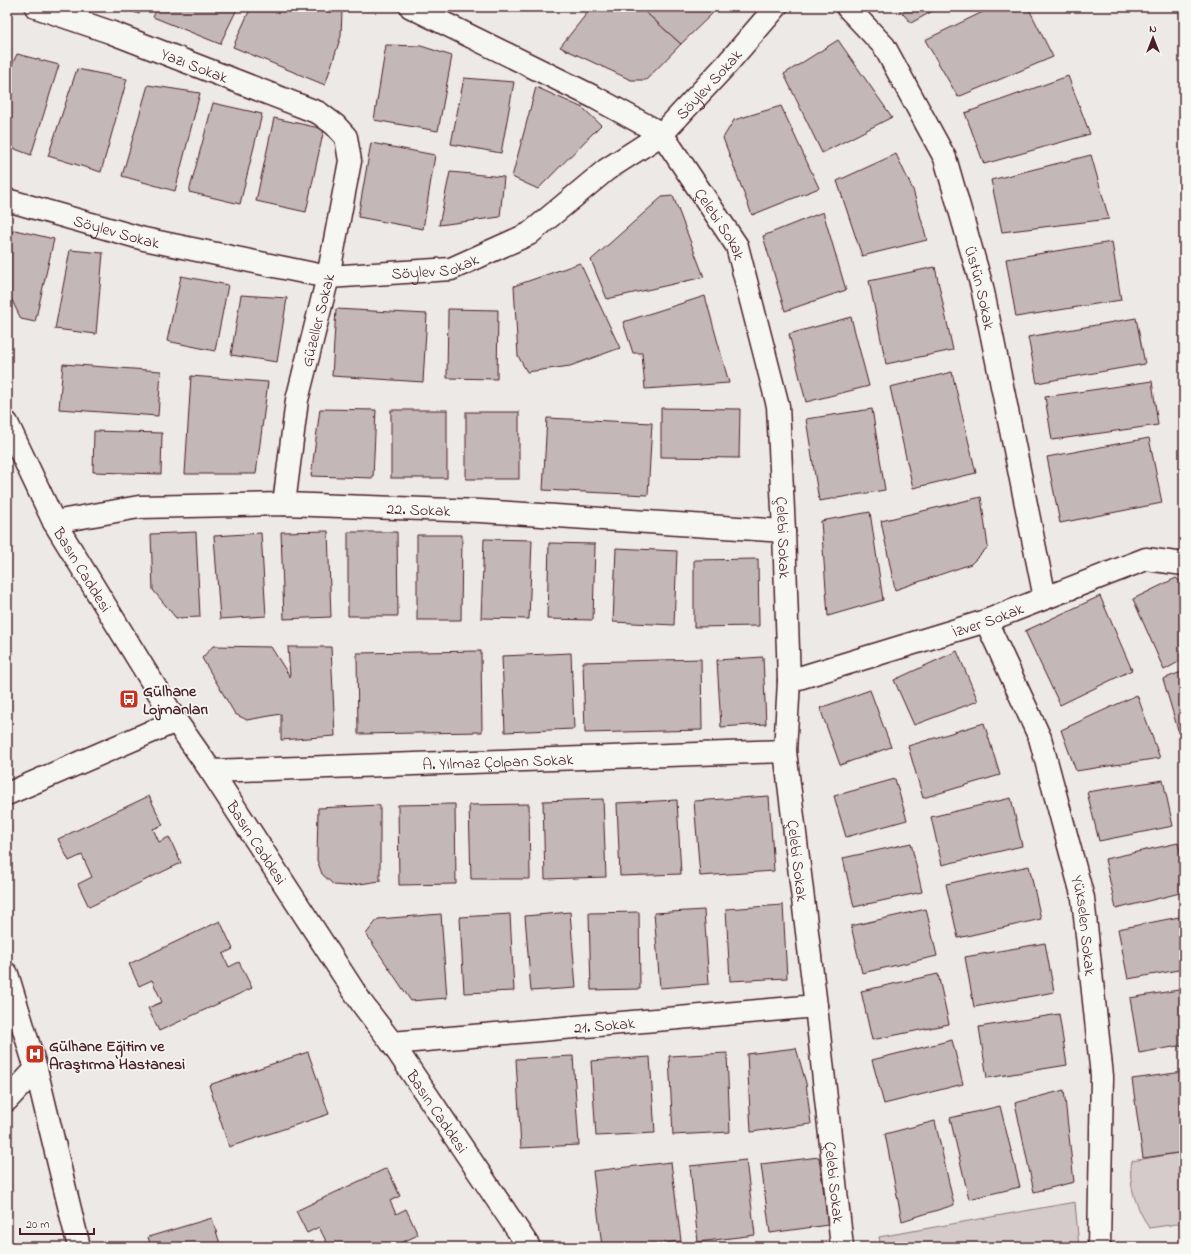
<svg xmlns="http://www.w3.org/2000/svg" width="1191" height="1254" font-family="'Indie Flower',sans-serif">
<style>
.green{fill:#d4cbca;stroke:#8f757a}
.building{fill:#c4b7b7;stroke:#4a1f2b}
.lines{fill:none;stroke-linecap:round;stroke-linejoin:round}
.minor-casing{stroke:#4a1f2b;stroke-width:25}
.minor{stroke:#f6f6f2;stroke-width:22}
.labels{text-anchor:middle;stroke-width:3.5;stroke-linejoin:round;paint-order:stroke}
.street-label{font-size:16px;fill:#4a1f2b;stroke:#f6f6f2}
.poi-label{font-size:16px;font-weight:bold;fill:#4a1f2b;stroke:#f6f6f2;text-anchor:start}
</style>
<rect width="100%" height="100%" fill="#ece9e6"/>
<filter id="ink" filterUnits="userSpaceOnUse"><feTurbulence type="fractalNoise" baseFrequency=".025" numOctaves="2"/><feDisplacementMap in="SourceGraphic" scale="8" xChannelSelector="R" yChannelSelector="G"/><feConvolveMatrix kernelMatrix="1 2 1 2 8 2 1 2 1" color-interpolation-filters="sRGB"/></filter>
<g filter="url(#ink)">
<g class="green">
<path d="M 1184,1152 L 1184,1223 L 1149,1228 C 1137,1208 1127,1185 1132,1161 Z"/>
<polygon points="1075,1202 1079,1247 881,1247 879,1237"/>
<polygon points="822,1242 823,1247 781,1247"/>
</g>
<g class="building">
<polygon points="122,7 142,7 139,14"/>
<polygon points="158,7 238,7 220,44 153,17"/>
<polygon points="251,7 334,7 342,11 341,36 325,85 233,47"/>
<polygon points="592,7 640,7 681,44 646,80 631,80 560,47"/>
<polygon points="640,7 719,7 681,44"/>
<polygon points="897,7 940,7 911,23"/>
<polygon points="993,7 1028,7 1053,57 958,97 925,40"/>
<polygon points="838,40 892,117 822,153 784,74"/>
<polygon points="386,45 421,46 452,56 438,131 374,120"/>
<polygon points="17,54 59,65 31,155 7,146 7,76"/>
<polygon points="77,69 127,79 101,172 48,156"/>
<polygon points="1068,76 1090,134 984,164 965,113"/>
<polygon points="464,78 514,82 501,153 451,144"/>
<polygon points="148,85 200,93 175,191 122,176"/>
<polygon points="536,87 583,108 601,125 538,189 512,177"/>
<polygon points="213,103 262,114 240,204 189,192"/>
<polygon points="781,106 819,188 752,215 723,138 734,120"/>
<polygon points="274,118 324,129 306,212 256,201"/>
<polygon points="371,143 435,155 423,229 358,217"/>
<polygon points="896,154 913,190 927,240 862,256 837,181"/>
<polygon points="1091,155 1109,219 1002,232 991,180"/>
<polygon points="450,172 504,177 500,217 439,225"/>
<polygon points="673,196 704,277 607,299 591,260 662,197"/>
<polygon points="823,212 846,290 785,311 763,236"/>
<polygon points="15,230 54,239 35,322 21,319 7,290 7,235"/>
<polygon points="1112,242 1121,300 1016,317 1006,259"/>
<polygon points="70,250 103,253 96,334 55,329"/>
<polygon points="580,263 620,348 570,366 527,372 518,356 514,286"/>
<polygon points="935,267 953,350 886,364 869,281"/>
<polygon points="181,276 228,285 215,351 167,341"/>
<polygon points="241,295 287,298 277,362 231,355"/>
<polygon points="705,296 729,383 645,389 642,353 633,353 623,322"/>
<polygon points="336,309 427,314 423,382 332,376"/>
<polygon points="448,309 498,310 497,379 447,378"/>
<polygon points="851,317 869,386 806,402 789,334"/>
<polygon points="1136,318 1145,364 1037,383 1028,337"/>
<polygon points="63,364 161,371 158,416 59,409"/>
<polygon points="952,372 976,473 913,488 890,387"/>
<polygon points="191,376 268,382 256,474 185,474"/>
<polygon points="1152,381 1158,425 1052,440 1045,397"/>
<polygon points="661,408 740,409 739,458 661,457"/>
<polygon points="320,409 376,410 373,478 311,476"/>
<polygon points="872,409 885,490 819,501 806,419"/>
<rect x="391" y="410" width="56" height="68"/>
<rect x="466" y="412" width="53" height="67"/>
<polygon points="547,418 652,423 648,495 543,490"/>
<polygon points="94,431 162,433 161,474 93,472"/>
<polygon points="1149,438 1162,503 1060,523 1047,457"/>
<polygon points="981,497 988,547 971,564 895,590 881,521"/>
<polygon points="870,512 883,600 828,616 821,521"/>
<polygon points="328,531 331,617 284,619 281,532"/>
<polygon points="196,532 200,617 176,618 153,590 151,534"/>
<polygon points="348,532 397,532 398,616 348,616"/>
<polygon points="261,533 266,616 220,619 214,536"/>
<polygon points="417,535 462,535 461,620 417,620"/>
<polygon points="484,539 532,540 529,619 481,618"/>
<polygon points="549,543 595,544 593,620 547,619"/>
<polygon points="616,548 677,551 674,625 613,622"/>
<polygon points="758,559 759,626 694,627 694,560"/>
<polygon points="1176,578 1184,584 1184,659 1164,670 1133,599"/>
<polygon points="1100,596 1132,670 1060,705 1025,631"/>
<polygon points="213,646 271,647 290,677 288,647 331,647 335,736 281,740 281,714 247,720 235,714 202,658"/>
<polygon points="481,651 482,732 358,734 357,653"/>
<polygon points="957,651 978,701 914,725 894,680"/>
<polygon points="571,653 574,729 505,732 502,656"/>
<polygon points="763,657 766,724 721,727 717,660"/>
<polygon points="701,659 702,730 585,733 583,662"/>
<polygon points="1184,671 1184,728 1178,730 1163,679"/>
<polygon points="870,690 891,747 840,765 820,708"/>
<polygon points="1137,695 1160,758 1076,771 1061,730"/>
<polygon points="984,723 1000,775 923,798 908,746"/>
<polygon points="895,779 907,820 846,837 834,796"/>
<polygon points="1163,780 1173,826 1099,841 1087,792"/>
<polygon points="149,796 163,825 153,829 159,842 169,837 181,863 89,907 78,884 92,877 82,855 69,861 58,839"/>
<polygon points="769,796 774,871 700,876 694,801"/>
<polygon points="1011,798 1022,846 942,865 931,817"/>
<polygon points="603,799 606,877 545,879 543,801"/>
<polygon points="677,800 681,874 620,876 617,803"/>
<polygon points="455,804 456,884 399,885 398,805"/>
<polygon points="529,804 530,879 471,879 469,805"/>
<polygon points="380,805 380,881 346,886 334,885 322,874 317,860 318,808"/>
<polygon points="911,843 922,892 854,907 843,858"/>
<polygon points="1178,843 1184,867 1184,892 1116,909 1105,859"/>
<polygon points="1029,866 1041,919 958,938 946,884"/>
<polygon points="783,905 787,978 730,981 726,909"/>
<polygon points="926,909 937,956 862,973 851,926"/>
<polygon points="704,910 709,984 660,988 654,913"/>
<polygon points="570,912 576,988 531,991 525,916"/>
<polygon points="639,912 640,989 591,990 589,913"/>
<polygon points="441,914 447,998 411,1001 366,934 378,919"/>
<polygon points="510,914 514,991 464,993 460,917"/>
<polygon points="1184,916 1184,969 1128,979 1118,929"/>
<polygon points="220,921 233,949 223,954 229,967 239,962 252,988 159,1031 148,1008 162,1002 152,980 139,986 129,964"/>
<polygon points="1045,943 1054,992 974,1007 965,957"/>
<polygon points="938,974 949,1024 872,1040 861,991"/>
<polygon points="1184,989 1184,1045 1139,1053 1130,998"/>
<polygon points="1059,1014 1067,1065 987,1078 979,1027"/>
<polygon points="952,1040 963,1084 884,1104 872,1060"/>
<polygon points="796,1048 806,1083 811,1124 751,1132 747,1054"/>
<polygon points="308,1052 329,1114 229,1147 209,1085"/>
<polygon points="727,1053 730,1132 673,1135 669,1056"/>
<polygon points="573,1056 579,1145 521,1148 516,1059"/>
<polygon points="650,1057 655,1133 596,1136 591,1061"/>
<polygon points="1183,1072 1184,1152 1143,1158 1132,1079"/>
<polygon points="1064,1090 1074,1182 1034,1192 1015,1103"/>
<polygon points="1000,1106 1020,1187 969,1199 950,1118"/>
<polygon points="935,1121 954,1205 902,1221 885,1134"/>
<polygon points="819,1157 828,1225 770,1233 761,1164"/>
<polygon points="746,1160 755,1235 698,1242 690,1166"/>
<polygon points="671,1162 681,1241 629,1247 602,1247 593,1171"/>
<polygon points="387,1168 400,1196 390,1201 396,1214 406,1209 418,1235 392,1247 329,1247 319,1227 307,1233 296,1211"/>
<polygon points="212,1218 221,1247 151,1247 148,1237"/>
</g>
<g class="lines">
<g class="minor-casing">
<g id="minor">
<path id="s1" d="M 36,7 L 110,32 L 319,113 L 335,125 L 346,137 L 350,161 L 328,277 L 297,400 L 284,504"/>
<path id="s2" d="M 411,7 L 594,97 L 662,134 L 737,246 L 778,406 L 784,531 L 789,681 L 785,751 L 816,1006 L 842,1247"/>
<path id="s3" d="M 847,7 L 884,46 L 945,158 L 982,287 L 1045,598"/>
<path id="s4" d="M 7,200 L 144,239 L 328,277 L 451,269 L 529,234 L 606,170 L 662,134 L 726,65 L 776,7"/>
<path id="s5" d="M 7,423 L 54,522 L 176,721 L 211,771 L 363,1005 L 392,1043 L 529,1247"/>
<path id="s6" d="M 54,522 L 139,507 L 284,504 L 480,511 L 784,531"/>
<path id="s7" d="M 986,621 L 1040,738 L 1083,898 L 1102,1076 L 1099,1247"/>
<path id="s8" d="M 789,681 L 986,621 L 1146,559 L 1184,564"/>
<path id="s9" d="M 211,771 L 785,751"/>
<polyline points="7,794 176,721"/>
<polyline points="7,974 36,1069 7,1100"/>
<path id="s10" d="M 392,1043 L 816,1006"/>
<polyline points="36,1069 79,1247"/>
</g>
</g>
<use href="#minor" class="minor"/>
</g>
</g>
<defs>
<g id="bus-square" transform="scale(1)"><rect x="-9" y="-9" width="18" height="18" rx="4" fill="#c8321e" stroke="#f6f6f2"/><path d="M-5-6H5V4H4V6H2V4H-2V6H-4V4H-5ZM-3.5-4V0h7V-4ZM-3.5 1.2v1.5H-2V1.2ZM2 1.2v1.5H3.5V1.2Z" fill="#fff"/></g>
<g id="hospital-square" transform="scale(1)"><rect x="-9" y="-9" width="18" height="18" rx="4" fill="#c8321e" stroke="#f6f6f2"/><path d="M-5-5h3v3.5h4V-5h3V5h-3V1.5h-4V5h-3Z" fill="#fff"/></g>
</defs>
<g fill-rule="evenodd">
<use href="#bus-square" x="129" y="699"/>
<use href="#hospital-square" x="35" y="1054"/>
</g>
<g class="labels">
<g class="street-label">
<text dy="6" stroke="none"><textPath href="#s1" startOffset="169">Yazı Sokak</textPath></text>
<text dy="6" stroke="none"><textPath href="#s4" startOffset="774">Söylev Sokak</textPath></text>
<text dy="6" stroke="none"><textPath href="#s2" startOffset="389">Çelebi Sokak</textPath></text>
<text dy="6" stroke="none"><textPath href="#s4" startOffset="114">Söylev Sokak</textPath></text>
<text dy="6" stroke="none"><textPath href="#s4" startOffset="438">Söylev Sokak</textPath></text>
<text dy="6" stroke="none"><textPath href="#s3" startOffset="316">Üstün Sokak</textPath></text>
<text transform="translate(317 320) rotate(-76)" y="6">Güzeller Sokak</text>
<text dy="6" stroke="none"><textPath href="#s6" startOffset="366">22. Sokak</textPath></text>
<text dy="6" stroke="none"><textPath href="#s2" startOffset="713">Çelebi Sokak</textPath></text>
<text dy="6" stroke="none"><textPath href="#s5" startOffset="165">Basın Caddesi</textPath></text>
<text dy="6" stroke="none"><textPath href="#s8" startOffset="208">İzver Sokak</textPath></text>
<text dy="6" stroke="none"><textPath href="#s9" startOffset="287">A. Yılmaz Çolpan Sokak</textPath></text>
<text dy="6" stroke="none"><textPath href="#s5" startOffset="489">Basın Caddesi</textPath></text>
<text dy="6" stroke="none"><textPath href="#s2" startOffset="1037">Çelebi Sokak</textPath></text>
<text dy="6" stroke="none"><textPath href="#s7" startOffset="322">Yükselen Sokak</textPath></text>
<text dy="6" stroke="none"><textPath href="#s10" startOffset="213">21. Sokak</textPath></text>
<text dy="6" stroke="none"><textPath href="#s5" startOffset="813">Basın Caddesi</textPath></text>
<text dy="6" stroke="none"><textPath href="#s2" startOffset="1361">Çelebi Sokak</textPath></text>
</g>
<g class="poi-label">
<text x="143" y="696">Gülhane<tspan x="143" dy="18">Lojmanları</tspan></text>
<text x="49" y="1051">Gülhane Eğitim ve<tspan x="49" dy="18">Araştırma Hastanesi</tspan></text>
</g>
</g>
<rect width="1191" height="1254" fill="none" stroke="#f6f6f2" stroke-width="24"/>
<rect x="12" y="12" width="1167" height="1230" fill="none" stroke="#4a1f2b" stroke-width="1.5" filter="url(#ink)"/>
<g transform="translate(1153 38)" stroke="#f6f6f2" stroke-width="3" paint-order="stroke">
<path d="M0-3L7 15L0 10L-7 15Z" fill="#4a1f2b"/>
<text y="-6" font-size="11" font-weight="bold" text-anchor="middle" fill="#4a1f2b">N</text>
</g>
<path d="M20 1228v6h74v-6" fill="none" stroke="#4a1f2b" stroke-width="2"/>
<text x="26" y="1228" font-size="12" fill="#4a1f2b" stroke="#f6f6f2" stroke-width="3" paint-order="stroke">20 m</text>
</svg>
